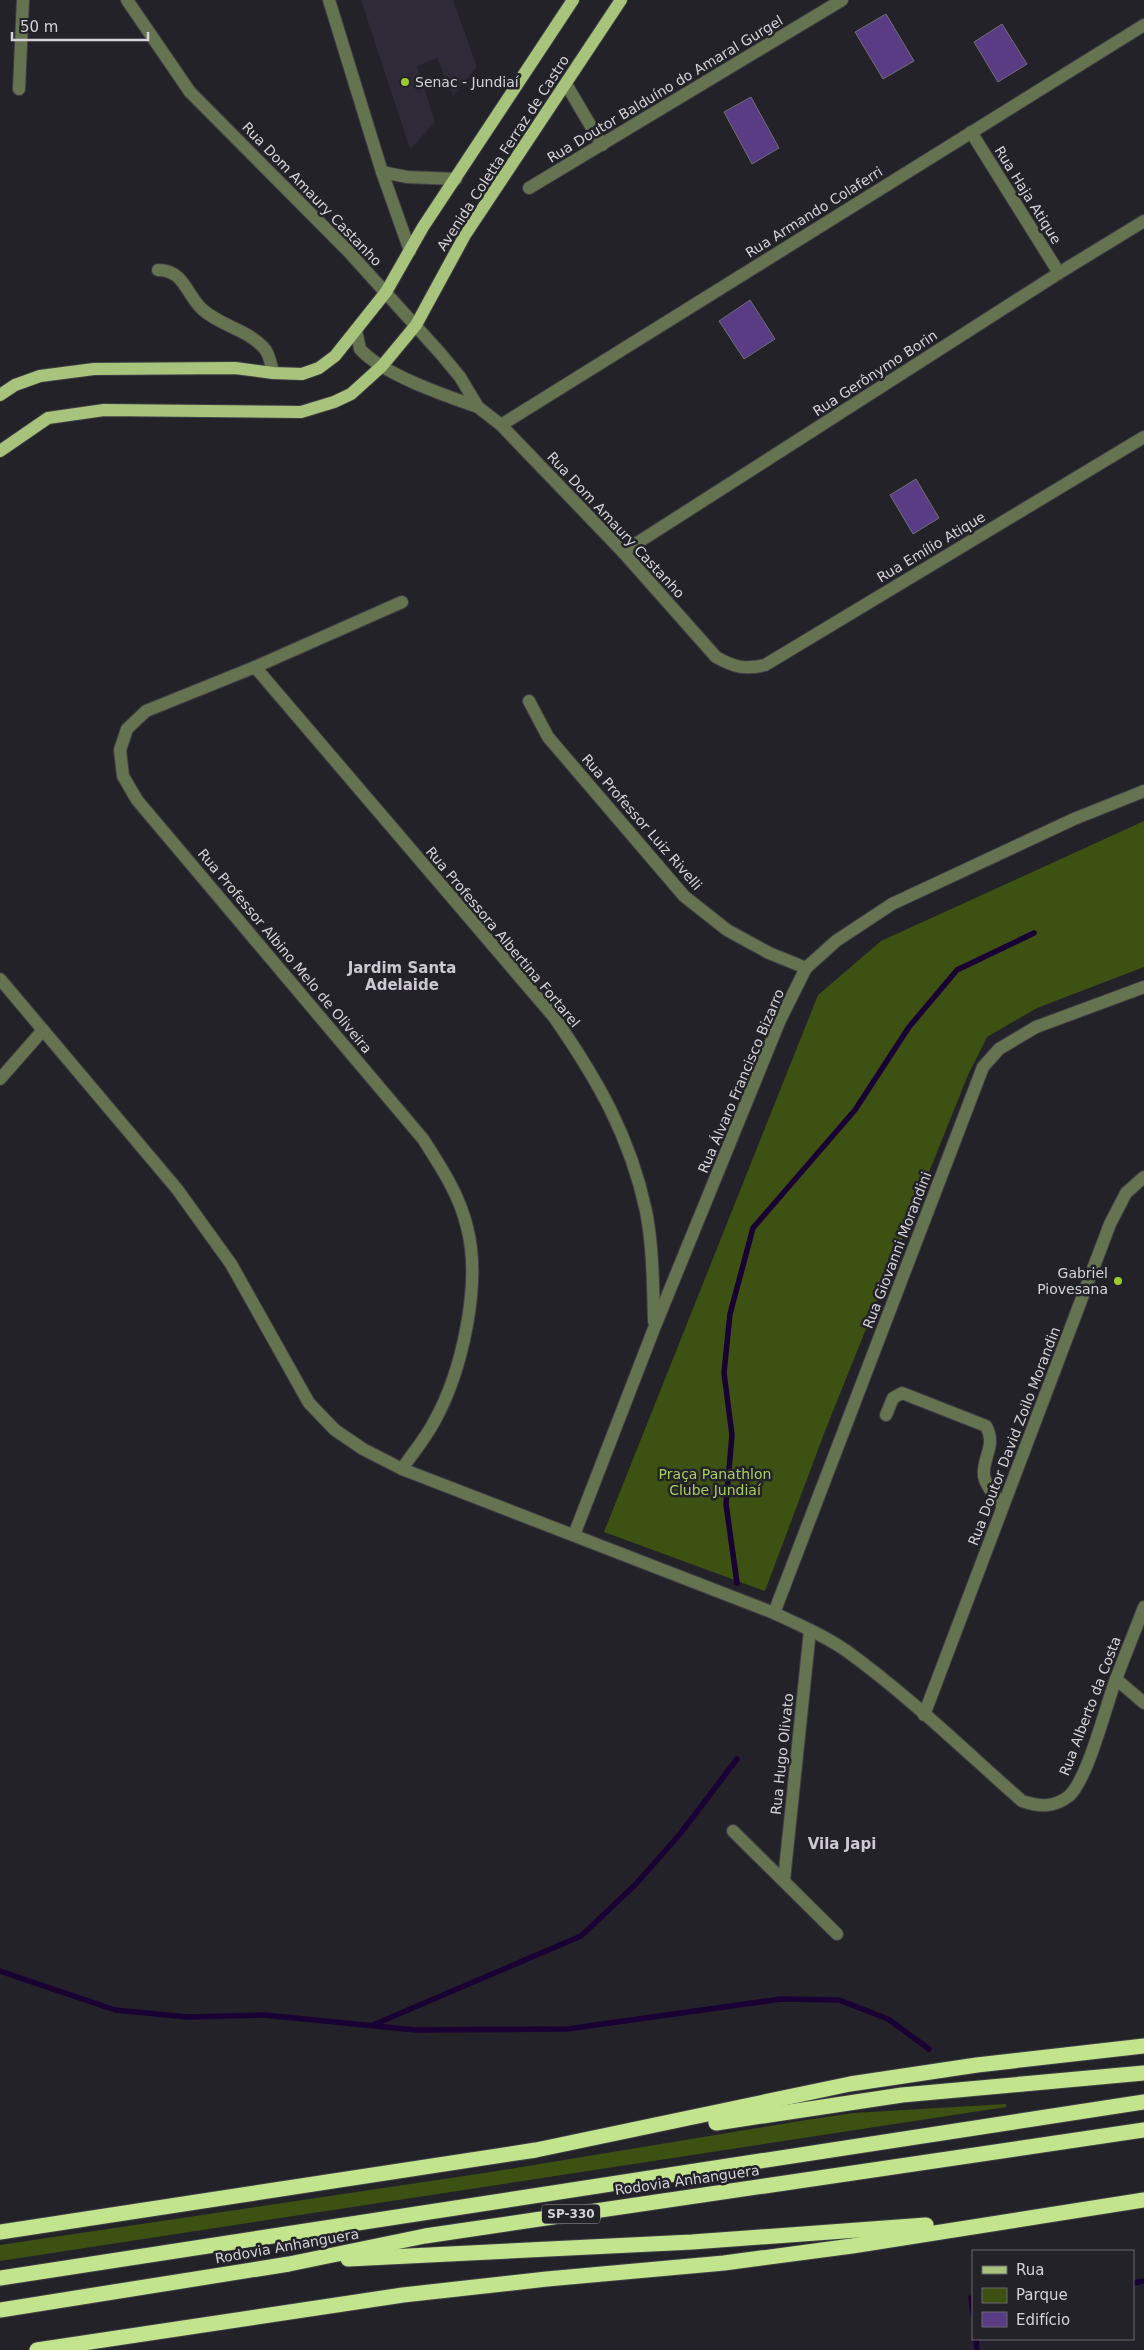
<svg xmlns="http://www.w3.org/2000/svg" width="1144" height="2350" font-family="'DejaVu Sans',sans-serif">
<style>
.built{fill:#2e2a37}
.green{fill:#3d5112}
.lines{fill:none;stroke-linecap:round;stroke-linejoin:round}
.stream{stroke:#1a0134;stroke-width:5.5}
.building{fill:#5a3c84;stroke:#706d76}
.minor-casing{stroke:#403e45;stroke-width:14}
.major-casing{stroke:#403e45;stroke-width:14}
.highway-casing{stroke:#403e45;stroke-width:17}
.minor{stroke:#657351;stroke-width:12}
.major{stroke:#a8c47c;stroke-width:12}
.highway{stroke:#c2e48d;stroke-width:15}
.poi-dot{fill:#9bcb33;stroke:#242229;stroke-width:2}
.labels{text-anchor:middle;stroke-width:5;stroke-linejoin:round;paint-order:stroke}
.shield{fill:#242229;stroke:#9f9ea4;stroke-width:1}
.shield-label{font-size:12px;font-weight:bold;fill:#d4d3d8}
.poi-label{font-size:14px;fill:#d4d3d8;stroke:#242229;text-anchor:start}
.street-label{font-size:14px;fill:#d4d3d8;stroke:#242229}
.park-label{font-size:14px;fill:#a7cf5f;stroke:#242229}
.neighbourhood-label{font-size:15px;font-weight:bold;fill:#ccc9d3;stroke:#242229}
</style>
<rect width="100%" height="100%" fill="#242229"/>
<polygon class="built" points="361,0 453,0 477,67 453,96 437,58 417,66 435,122 410,149"/>
<g class="green">
<polygon points="1144,821 1144,967 1037,1008 987,1037 968,1075 825,1431 765,1591 604,1532 818,995 881,941"/>
<polygon points="1006,2104 1006,2107 0,2261 0,2245 491,2172 806,2120 853,2113"/>
</g>
<g class="lines">
<g class="stream">
<polyline points="737,1583 726,1504 732,1435 724,1373 730,1314 753,1228 855,1110 909,1027 957,970 1034,933"/>
<polyline points="0,1971 115,2010 188,2017 264,2015 415,2030 567,2029 781,1999 839,2000 888,2019 929,2049"/>
<polyline points="373,2025 581,1936 635,1885 680,1834 737,1759"/>
<polyline points="1133,2283 1144,2281"/>
<polyline points="971,2298 973,2314"/>
<polyline points="976,2339 977,2350"/>
</g>
</g>
<g class="building">
<polygon points="886,14 914,61 883,79 855,32"/>
<polygon points="1002,24 1027,64 998,82 974,42"/>
<polygon points="751,97 779,148 752,164 724,112"/>
<polygon points="750,300 775,339 744,359 719,321"/>
<polygon points="916,479 939,518 913,534 890,495"/>
</g>
<g class="lines">
<g class="minor-casing">
<g id="minor">
<path d="M 127,0 L 190,92 L 348,251 L 441,354 L 460,377 L 478,407 L 501,425 L 623,552 L 716,657 C 734,667 744,670 765,665 L 1144,437"/>
<polyline points="329,0 382,172 410,251"/>
<polyline points="566,84 602,145"/>
<polyline points="19,89 23,0"/>
<polyline points="971,132 1059,273"/>
<polyline points="382,172 407,177 456,179"/>
<polyline points="529,188 842,0"/>
<path d="M 158,270 C 184,270 186,294 202,309 C 220,326 247,329 264,348 C 270,354 271,366 273,373"/>
<path d="M 356,330 L 360,349 C 382,374 446,396 478,407"/>
<polyline points="501,425 1144,25"/>
<polyline points="623,552 1059,273 1144,221"/>
<path d="M 255,667 L 554,1017 C 597,1079 630,1136 646,1211 C 653,1247 653,1285 654,1321"/>
<polyline points="529,701 548,737 684,896 727,930 769,953 806,968"/>
<path d="M 0,979 L 177,1189 L 231,1264 L 309,1403 L 335,1430 L 363,1449 L 402,1469 L 774,1613 C 799,1625 826,1636 848,1652 C 910,1697 965,1751 1022,1801 C 1040,1807 1053,1808 1069,1796 C 1088,1779 1106,1705 1116,1679 C 1125,1655 1135,1631 1144,1607"/>
<polyline points="0,1079 43,1030"/>
<path d="M 886,1415 L 893,1398 L 902,1393 L 986,1426 C 997,1446 982,1457 984,1476 C 986,1487 997,1498 1003,1506"/>
<path d="M 402,1469 C 412,1454 425,1439 434,1422 C 462,1372 482,1283 467,1227 C 459,1194 441,1167 423,1139 L 137,800 L 123,776 L 120,750 L 127,729 L 146,711 L 255,667 L 402,602"/>
<polyline points="574,1535 655,1326 780,1020 806,968 836,941 892,904 1074,819 1144,791"/>
<polyline points="774,1613 983,1067 999,1049 1036,1027 1144,987"/>
<polyline points="1116,1679 1144,1703"/>
<polyline points="924,1715 1110,1224 1126,1193 1144,1177"/>
<polyline points="733,1831 837,1934"/>
<polyline points="784,1880 810,1630"/>
</g>
</g>
<g class="major-casing">
<g id="major">
<polyline points="0,395 15,385 40,376 94,369 235,368 273,373 302,374 319,368 335,356 386,292 423,227 573,0"/>
<polyline points="0,451 48,418 104,410 301,412 334,402 351,394 382,366 416,325 465,235 621,0"/>
</g>
</g>
<g class="highway-casing">
<g id="highway">
<polyline points="716,2123 902,2095 1144,2073"/>
<polyline points="0,2232 536,2150 850,2084 977,2065 1144,2046"/>
<polyline points="348,2259 692,2242 926,2225"/>
<polyline points="0,2278 1144,2102"/>
<polyline points="0,2310 289,2264 425,2236 1144,2130"/>
<polyline points="37,2350 403,2295 547,2279 724,2263 852,2246 1144,2200"/>
</g>
</g>
<use href="#minor" class="minor"/>
<use href="#major" class="major"/>
<use href="#highway" class="highway"/>
</g>
<g class="poi-dot">
<circle cx="405" cy="82" r="5"/>
<circle cx="1118" cy="1281" r="5"/>
</g>
<g class="labels">
<rect class="shield" x="542" y="2204.5" width="58" height="19" rx="4"/>
<g class="shield-label">
<text x="571" y="2218">SP-330</text>
</g>
<g class="poi-label">
<text x="415" y="87">Senac - Jundiaí</text>
<text x="1108" y="1278" text-anchor="end">Gabriel<tspan x="1108" dy="16">Piovesana</tspan></text>
</g>
<g class="street-label">
<text transform="translate(665 89) rotate(-31)" y="5">Rua Doutor Balduíno do Amaral Gurgel</text>
<text transform="translate(503 153) rotate(-57)" y="5">Avenida Coletta Ferraz de Castro</text>
<text transform="translate(312 194) rotate(46)" y="5">Rua Dom Amaury Castanho</text>
<text transform="translate(1028 195) rotate(58)" y="5">Rua Haja Atique</text>
<text transform="translate(814 212) rotate(-32)" y="5">Rua Armando Colaferri</text>
<text transform="translate(875 373) rotate(-33)" y="5">Rua Gerônymo Borin</text>
<text transform="translate(616 525) rotate(47)" y="5">Rua Dom Amaury Castanho</text>
<text transform="translate(931 547) rotate(-31)" y="5">Rua Emílio Atique</text>
<text transform="translate(642 822) rotate(49)" y="5">Rua Professor Luiz Rivelli</text>
<text transform="translate(503 937) rotate(50)" y="5">Rua Professora Albertina Fortarel</text>
<text transform="translate(285 951) rotate(50)" y="5">Rua Professor Albino Melo de Oliveira</text>
<text transform="translate(741 1081) rotate(-67)" y="5">Rua Álvaro Francisco Bizarro</text>
<text transform="translate(897 1250) rotate(-69)" y="5">Rua Giovanni Morandini</text>
<text transform="translate(1014 1436) rotate(-69)" y="5">Rua Doutor David Zoilo Morandin</text>
<text transform="translate(1090 1706) rotate(-69)" y="5">Rua Alberto da Costa</text>
<text transform="translate(782 1754) rotate(-84)" y="5">Rua Hugo Olivato</text>
<text transform="translate(687 2180) rotate(-8)" y="5">Rodovia Anhanguera</text>
<text transform="translate(287 2246) rotate(-10)" y="5">Rodovia Anhanguera</text>
</g>
<g class="park-label">
<text x="715" y="1479">Praça Panathlon<tspan x="715" dy="16">Clube Jundiaí</tspan></text>
</g>
<g class="neighbourhood-label">
<text x="402" y="973">Jardim Santa<tspan x="402" dy="17">Adelaide</tspan></text>
<text x="842" y="1849">Vila Japi</text>
</g>
</g>
<rect x="972" y="2250" width="162" height="90" fill="#242229" stroke="#6a696f"/>
<rect x="982" y="2266" width="25" height="8" fill="#a8c47c" stroke="#6a696f"/>
<text x="1016" y="2275" font-size="15" fill="#d4d3d8">Rua</text>
<rect x="982" y="2288" width="25" height="15" fill="#3d5112" stroke="#6a696f"/>
<text x="1016" y="2300" font-size="15" fill="#d4d3d8">Parque</text>
<rect x="982" y="2312" width="25" height="15" fill="#5a3c84" stroke="#6a696f"/>
<text x="1016" y="2325" font-size="15" fill="#d4d3d8">Edifício</text>
<path d="M12 32v8h136v-8" fill="none" stroke="#d4d3d8" stroke-width="2.5"/>
<text x="20" y="32" font-size="15" fill="#d4d3d8" stroke="#242229" stroke-width="4" paint-order="stroke">50 m</text>
</svg>
